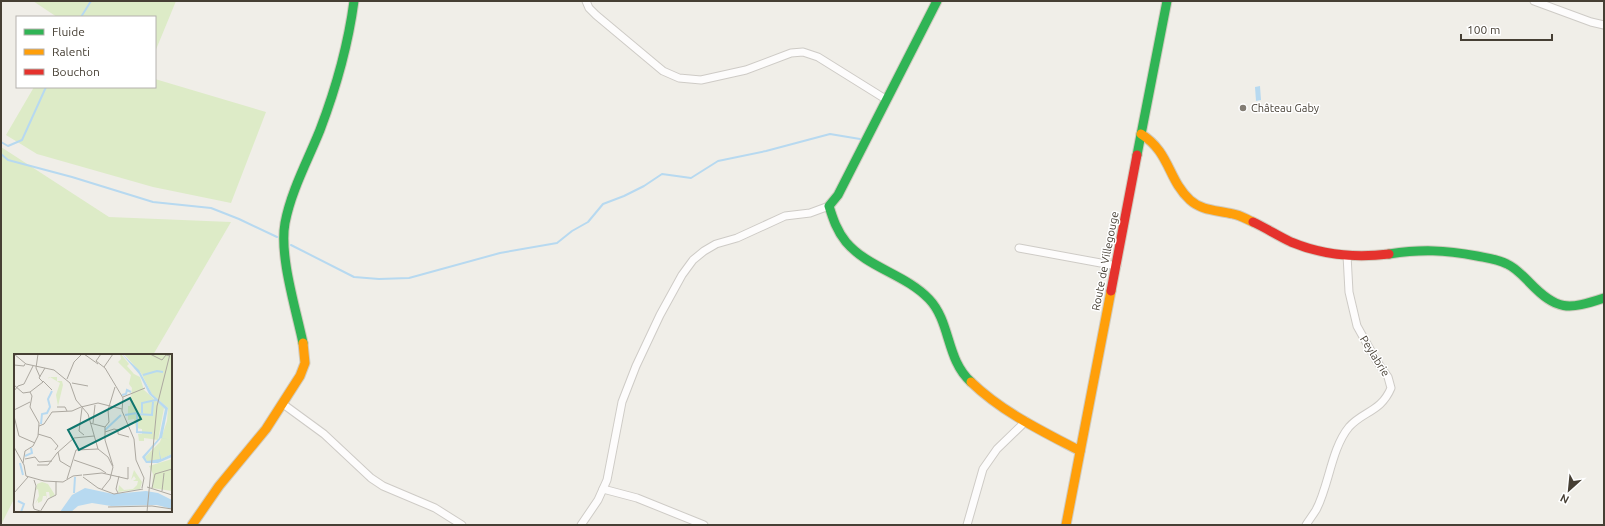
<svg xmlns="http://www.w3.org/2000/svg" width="1605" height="526" font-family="Ubuntu,sans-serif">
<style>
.green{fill:#ddebc7}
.water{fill:#b7d9f0}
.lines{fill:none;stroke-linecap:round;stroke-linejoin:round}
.stream{stroke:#b7d9f0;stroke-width:2}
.street-casing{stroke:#cecbc6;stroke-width:9}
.fast-casing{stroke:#d0cbbf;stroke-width:11}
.slow-casing{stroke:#d0cbbf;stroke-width:11}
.jam-casing{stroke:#d0cbbf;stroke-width:11}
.street{stroke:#fdfcfc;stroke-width:7}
.fast{stroke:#30b455;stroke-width:9}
.slow{stroke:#ff9f0a;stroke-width:9}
.jam{stroke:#e5322d;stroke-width:9}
.poi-dot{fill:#827c73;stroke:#fff;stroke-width:1.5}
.labels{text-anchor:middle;stroke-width:3;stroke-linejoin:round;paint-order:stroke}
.poi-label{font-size:11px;fill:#463f34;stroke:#fff;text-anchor:start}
.street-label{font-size:11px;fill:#463f34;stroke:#fff}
.inset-river{fill:none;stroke:#b7d9f0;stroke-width:2}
.inset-road{fill:none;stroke:#aca8a0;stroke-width:1}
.view{fill:#0f766e;fill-opacity:0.15;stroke:#0f766e;stroke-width:2}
.inset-edge{fill:none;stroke:#463f34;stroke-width:2}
</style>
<rect width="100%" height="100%" fill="#f0eee8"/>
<g class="green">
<polygon points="33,1 176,1 155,52 155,17 57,17"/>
<polygon points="155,79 266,112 231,203 153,187 37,154 6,135 34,87 155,87"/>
<polygon points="1,147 109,217 231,222 153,355 15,355 15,497 1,525"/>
</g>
<polygon class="water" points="1260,86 1261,100 1256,101 1255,87"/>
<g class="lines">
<g class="stream">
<polyline points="81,17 91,1"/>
<polyline points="1,142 8,146 22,140 46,87"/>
<polyline points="1,154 8,160 72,177 153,202 211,208 239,219 277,237"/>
<polyline points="291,245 354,277 379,279 409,278 500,253 557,243 572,231 588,222 603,204 624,196 644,186 662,174 691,178 718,161 766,151 830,134 860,139"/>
</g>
<g class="street-casing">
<g id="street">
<polyline points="586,1 589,8 596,15 663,71 679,78 701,80 746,70 791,53 803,52 818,57 887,100"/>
<polyline points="1534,1 1591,22 1604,25"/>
<polyline points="1019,248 1117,266"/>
<polyline points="283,404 324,434 371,478 383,486 435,508 462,525"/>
<polyline points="603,489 637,498 704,525"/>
<polyline points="581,525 598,500 607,480 622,402 636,366 660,315 682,275 693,260 704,251 716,244 737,238 785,216 810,213 829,206"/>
<polyline points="967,525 983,469 997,449 1026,421"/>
<path d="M 1306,525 C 1309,520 1313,515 1316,510 C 1329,486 1331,449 1349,427 C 1363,411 1381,412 1391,388 L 1388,377 L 1376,360 L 1357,326 L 1349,292 L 1347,255"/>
</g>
</g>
<g class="fast-casing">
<g id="fast">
<path d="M 937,1 L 838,195 L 829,206 C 833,219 837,231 846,242 C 868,268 905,274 929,299 C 951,322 946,360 971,382"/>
<polyline points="1137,155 1167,1"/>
<path d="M 1389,254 C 1422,249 1444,250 1477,256 C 1487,258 1497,259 1507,264 C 1516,268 1523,276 1530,283 C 1557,311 1568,310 1604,298"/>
<path d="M 303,343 C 296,309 279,256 285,223 C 291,191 308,160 320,130 C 336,88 348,46 354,1"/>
</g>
</g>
<g class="slow-casing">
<g id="slow">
<path d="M 1141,134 C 1170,152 1168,180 1190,200 C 1202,211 1217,210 1233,214 C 1240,215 1246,219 1253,222"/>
<path d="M 971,382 C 1002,412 1042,431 1080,451"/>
<polyline points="192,525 219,486 266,429 300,376 305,363 303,343"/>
<polyline points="1066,525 1111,291"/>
</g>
</g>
<g class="jam-casing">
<g id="jam">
<path d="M 1253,222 C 1266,228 1278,236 1291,242 C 1322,255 1356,258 1389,254"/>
<polyline points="1111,291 1137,155"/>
</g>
</g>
<use href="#street" class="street"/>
<use href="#fast" class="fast"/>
<use href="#slow" class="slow"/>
<use href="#jam" class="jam"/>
</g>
<circle class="poi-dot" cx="1243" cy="108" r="4"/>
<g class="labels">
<g class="poi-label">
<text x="1251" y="112">Château Gaby</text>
</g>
<g class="street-label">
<text transform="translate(1105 261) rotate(-79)" y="4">Route de Villegouge</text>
<text transform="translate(1375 356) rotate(58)" y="4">Peylabrie</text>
</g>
</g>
<g transform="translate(14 354)">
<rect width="158" height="158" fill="#f0eee8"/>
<path d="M 106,0 L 107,0 L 115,10 L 113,12 L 120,20 L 126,23 L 130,36 L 150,54 L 144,86 L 130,84 L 130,87 L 125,87 L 124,80 L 128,80 L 128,75 L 122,74 L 120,65 L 114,66 L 114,61 L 123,59 L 114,61 L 114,52 L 116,52 L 118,34 L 115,30 L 117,21 L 104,8 L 107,5 ZM 110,0 L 158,0 L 158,100 L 143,107 L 133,107 L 131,103 L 146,88 L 153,67 L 154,54 L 138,40 L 127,19 ZM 35,23 L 43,23 L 43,27 L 48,27 L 49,31 L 44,52 L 42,41 L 46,29 L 36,23 L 34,25 ZM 158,105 L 158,137 L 138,134 L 139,120 L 135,112 ZM 120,116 L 128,128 L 126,135 L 104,138 L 105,131 L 110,136 L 119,135 L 123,131 L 124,127 L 119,127 L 122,125 L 120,122 L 117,126 ZM 28,128 L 34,130 L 41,141 L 36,144 L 35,138 L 32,138 L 33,145 L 32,142 L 29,142 L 28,147 L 24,149 L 24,146 L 21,150 L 25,142 L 24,135 L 22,136 L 23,130 Z" fill="#ddebc7"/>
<path d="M 108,0 L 125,16 L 138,40 L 154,54 L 148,84 L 157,86 L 147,84 L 131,103 L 133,107 L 146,105 L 145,95 L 147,105 L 158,100 L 158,103 L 144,109 L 132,109 L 128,103 L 145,84 L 151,55 L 135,40 L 125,20 ZM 71,134 L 99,140 L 132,137 L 144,139 L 158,146 L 158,155 L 143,151 L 97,152 L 78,149 L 64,152 L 57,158 L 46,158 L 58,141 Z" fill="#b7d9f0"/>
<path class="inset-river" d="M 129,21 L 143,17 L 149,18M 108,41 L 112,40 L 113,36 L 117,38M 128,59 L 128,49 L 142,46M 138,60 L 139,48M 111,61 L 123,59M 27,70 L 28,60 L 33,59 L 36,53 L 34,45 L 38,37M 91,76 L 107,61M 138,79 L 123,78 L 123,60 L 139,61M 11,102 L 18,99 L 17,94M 6,109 L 9,121M 60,139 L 61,123M 4,147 L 10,150 L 7,158"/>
<path class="inset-road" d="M 0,0 L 12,10 L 40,16 L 56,29 L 62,46 L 74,60 L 84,95 L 94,103 L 99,113 L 96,125 L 88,135M 24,0 L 22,14 L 26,23M 70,0 L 84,10M 87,0 L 82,7 L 91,14 L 109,44 L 108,57 L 120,85 L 122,106 L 130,124 L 128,134M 136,0 L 148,6 L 152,1 L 156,2M 0,11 L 10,12 L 11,10M 90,13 L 99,0M 53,25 L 60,8 L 68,0M 29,27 L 38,36M 58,29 L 74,32M 0,31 L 9,39 L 16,38M 0,37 L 4,32 L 10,30 L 19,12M 109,43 L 131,34M 43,53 L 51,53 L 53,57M 67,53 L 84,49 L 108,55M 68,54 L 65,77 L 70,81M 0,56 L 16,48M 0,62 L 5,82 L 21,89M 76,69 L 91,73 L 91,86 L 99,112M 79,69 L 81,51M 25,72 L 30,70 L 38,58 L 58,57 L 67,53M 91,73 L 95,68 L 94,56 L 101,33M 91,78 L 100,75 L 104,76 L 104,80 L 115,83M 24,80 L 37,84 L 44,92 L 41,96M 0,93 L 10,111 L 12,122M 44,98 L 46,107 L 56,113M 11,105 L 21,103 L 25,108 L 38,107M 60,106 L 86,115 L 92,119M 9,109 L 11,97 L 19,92 L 24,82 L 25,69 L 16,53 L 18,42 L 16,38 L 29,28 L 25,24 L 31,14M 23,111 L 34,111 L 43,99 L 60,84 L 80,82M 69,121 L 88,119 L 114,125 L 114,113M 12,122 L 30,127 L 49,128 L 59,122 L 68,121M 69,123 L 84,134 L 100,140 L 129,135M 53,125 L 62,96 L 84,95M 20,126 L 22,132 L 19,151 L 20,155 L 26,157M 133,133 L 158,141M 138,134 L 141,120 L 158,115M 148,137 L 150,119M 0,139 L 14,123M 104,139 L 102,135 L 105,122M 94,153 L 138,152 L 158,155M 26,158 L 34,145 L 42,141 L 42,127M 133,158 L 143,52 L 156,0"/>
<path class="view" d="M 116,44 L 127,65 L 65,96 L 54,76 Z"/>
<rect width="158" height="158" class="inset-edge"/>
</g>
<rect width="1605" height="526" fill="none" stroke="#463f34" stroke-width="4"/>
<rect x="16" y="16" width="140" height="72" fill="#ffffff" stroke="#b5b2ae"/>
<rect x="24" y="29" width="20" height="6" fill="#30b455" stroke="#b5b2ae"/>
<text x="52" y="36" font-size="12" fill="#463f34">Fluide</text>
<rect x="24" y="49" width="20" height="6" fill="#ff9f0a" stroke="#b5b2ae"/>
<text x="52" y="56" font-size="12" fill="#463f34">Ralenti</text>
<rect x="24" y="69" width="20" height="6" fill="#e5322d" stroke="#b5b2ae"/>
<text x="52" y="76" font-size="12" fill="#463f34">Bouchon</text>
<g transform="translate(1569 490) rotate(207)" stroke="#ffffff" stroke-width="3" paint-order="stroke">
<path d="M0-3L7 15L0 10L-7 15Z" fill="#463f34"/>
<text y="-6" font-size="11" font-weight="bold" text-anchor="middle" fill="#463f34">N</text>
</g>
<path d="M1461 34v6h91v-6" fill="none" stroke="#463f34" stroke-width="2"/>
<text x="1467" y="34" font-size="12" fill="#463f34" stroke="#ffffff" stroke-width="3" paint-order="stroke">100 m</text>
</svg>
